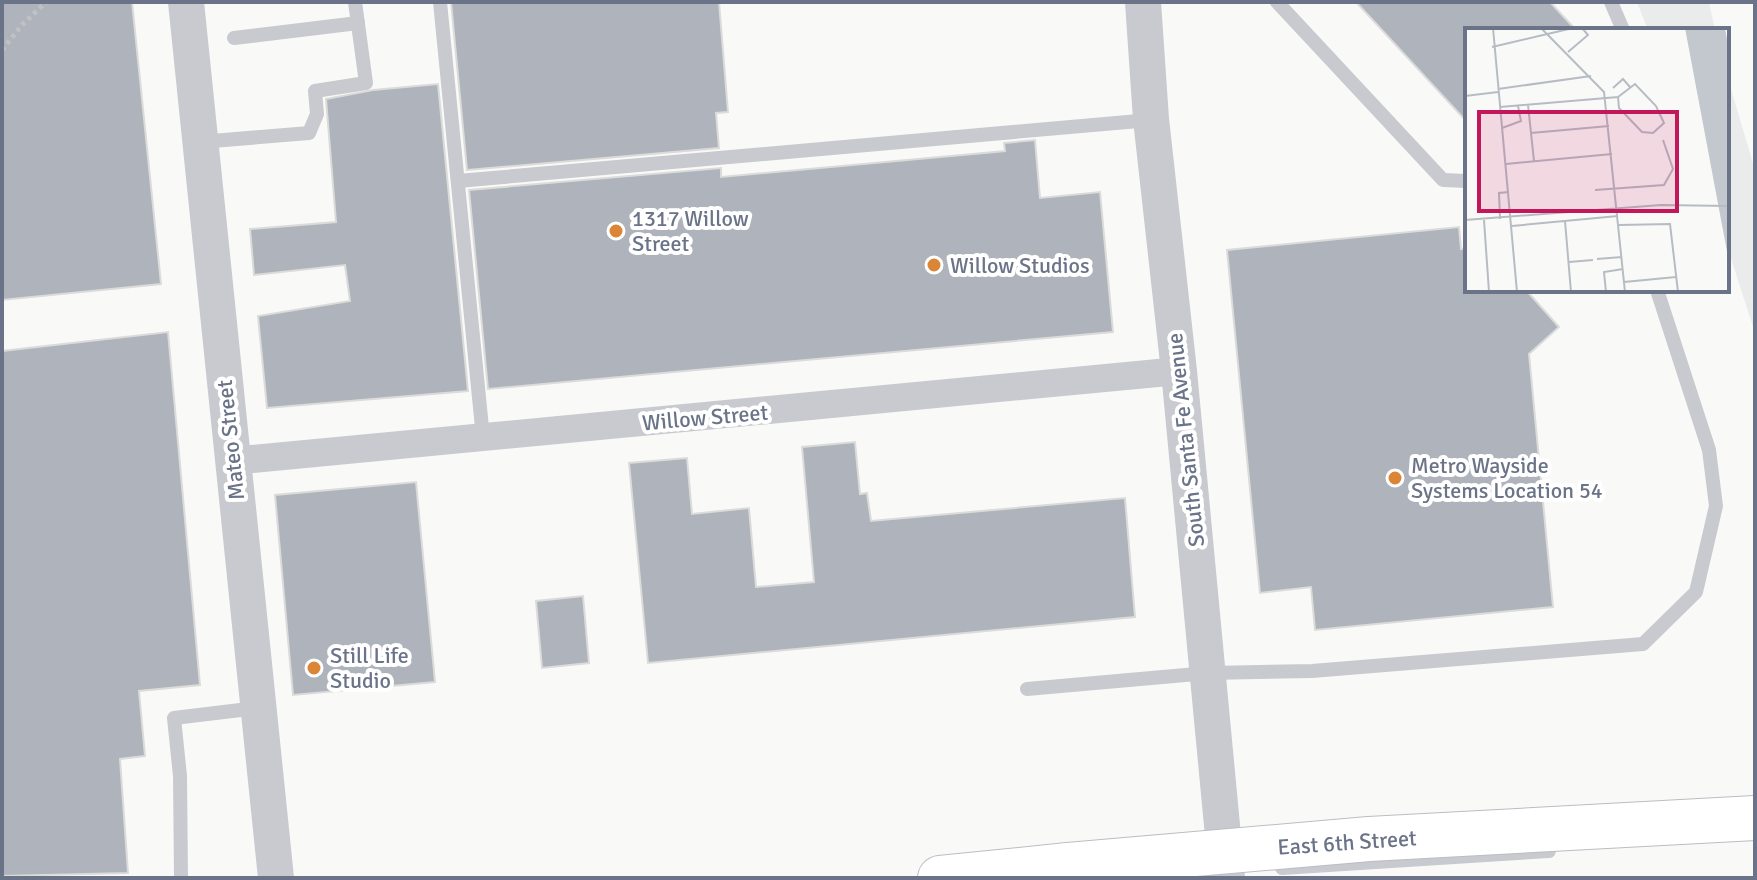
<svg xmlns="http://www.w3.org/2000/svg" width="1757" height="880" font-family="Signika,sans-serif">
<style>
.built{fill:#eaebeb}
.building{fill:#aeb3bc;stroke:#dbdcda;stroke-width:2}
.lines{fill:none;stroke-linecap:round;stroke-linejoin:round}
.primary-casing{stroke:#bbbdc2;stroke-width:46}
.path{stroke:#c0c1c4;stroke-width:5;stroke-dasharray:4 4;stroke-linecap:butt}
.service{stroke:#c8cacf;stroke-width:14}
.minor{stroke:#c8cacf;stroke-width:28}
.tertiary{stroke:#c8cacf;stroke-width:36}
.primary{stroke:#fff;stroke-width:44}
.primary-bridge-casing{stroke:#bbbdc2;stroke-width:46;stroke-linecap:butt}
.primary-bridge{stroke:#fff;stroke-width:44}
.poi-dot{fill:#db8536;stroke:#fff;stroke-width:3}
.labels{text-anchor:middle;stroke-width:8;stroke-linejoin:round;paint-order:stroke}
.poi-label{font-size:22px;fill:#6a7387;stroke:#fff;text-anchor:start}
.street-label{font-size:22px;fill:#6a7387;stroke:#fff}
.inset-road{fill:none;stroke:#b7bcc4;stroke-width:2}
.view{fill:#c2185b;fill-opacity:0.15;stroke:#c2185b;stroke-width:4}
.inset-edge{fill:none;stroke:#6a7387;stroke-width:4}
</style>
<rect width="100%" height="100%" fill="#f9faf8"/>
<g class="built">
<polygon points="1637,2 1709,2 1715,30 1648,30"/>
<polygon points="1727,76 1755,170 1755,333 1727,246"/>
</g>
<g class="building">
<polygon points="2,2 132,2 161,284 2,300"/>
<polygon points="451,2 719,2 728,112 716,113 719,148 467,170"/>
<polygon points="1356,2 1550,2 1576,30 1467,30 1467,122"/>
<polygon points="438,84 468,391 267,408 258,316 350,301 345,265 254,275 250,229 336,222 326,99 373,90"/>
<polygon points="1035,140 1040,198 1100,192 1113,332 488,389 469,190 721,168 721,177 1005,151 1004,143"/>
<polygon points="1459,227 1461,249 1467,248 1467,290 1526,290 1559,327 1529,354 1553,607 1315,630 1311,587 1260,593 1227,250"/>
<polygon points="168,332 200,685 139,691 145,756 120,759 128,873 2,876 2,351"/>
<polygon points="855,442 860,494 867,493 871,521 1125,498 1135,617 648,663 629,463 687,458 692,514 749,508 756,587 814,582 802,447"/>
<polygon points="416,482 435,682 293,695 275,495"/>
<polygon points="583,596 589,663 542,668 536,601"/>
</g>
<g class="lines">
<g class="primary-casing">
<polyline id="primary" points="940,878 1068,865"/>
</g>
<polyline class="path" points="2,50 22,25 46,2"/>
<g class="service">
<polyline points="440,2 483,438"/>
<polyline points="1277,2 1443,180 1467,181"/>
<polyline points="1611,2 1623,30"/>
<polyline points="234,38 358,23"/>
<polyline points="200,142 309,133 317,114 315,91 366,83 355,2"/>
<polyline points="458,181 1150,120"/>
<polyline points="1027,689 1208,673 1312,671 1643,644 1696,592 1716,506 1709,450 1657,290"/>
<polyline points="1282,868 1549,851"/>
<polyline points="181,878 180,776 174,718 257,708"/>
</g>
<polyline class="minor" points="231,461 1179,371"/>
<g class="tertiary">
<polyline points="186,2 276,878"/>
<polyline points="1143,2 1151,119 1179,371 1227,878"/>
</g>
<use href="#primary" class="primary"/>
<g class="primary-bridge-casing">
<polyline id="primary-bridge" points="1068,865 1369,839 1755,818"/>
</g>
<use href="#primary-bridge" class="primary-bridge"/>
</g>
<g class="poi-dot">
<circle cx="616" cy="231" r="8"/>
<circle cx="934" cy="265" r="8"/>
<circle cx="1395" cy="478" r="8"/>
<circle cx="314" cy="668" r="8"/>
</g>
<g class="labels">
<g class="poi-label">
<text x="632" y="226">1317 Willow<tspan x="632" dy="25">Street</tspan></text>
<text x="950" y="273">Willow Studios</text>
<text x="1411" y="473">Metro Wayside<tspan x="1411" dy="25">Systems Location 54</tspan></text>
<text x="330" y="663">Still Life<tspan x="330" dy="25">Studio</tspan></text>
</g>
<g class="street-label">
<text transform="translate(705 417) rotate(-5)" y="8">Willow Street</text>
<text transform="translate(230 440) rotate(-96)" y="8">Mateo Street</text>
<text transform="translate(1185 440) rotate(-96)" y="8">South Santa Fe Avenue</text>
<text transform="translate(1347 842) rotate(-4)" y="8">East 6th Street</text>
</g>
</g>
<g transform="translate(1465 28)">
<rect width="264" height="264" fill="#f9faf8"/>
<path d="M 220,0 L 260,0 L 264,23 L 264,234 Z" fill="#c2c8ce"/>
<path class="inset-road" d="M 28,0 L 52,264M 76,0 L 139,64 L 160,264M 27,19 L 108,0M 103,24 L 123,7 L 117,0M 148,60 L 158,51 L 165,59M 33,61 L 126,48M 0,68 L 33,64M 63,77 L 69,133M 35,79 L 153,69 L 170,56 L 191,78 L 199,95 L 188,105 L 177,104 L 154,80 L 153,69M 37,100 L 56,93 L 53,78M 66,105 L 144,98M 41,136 L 147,126M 130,162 L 199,157 L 208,141 L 198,112M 35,191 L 34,165 L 44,164M 0,192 L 196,177 L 264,178M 19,192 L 24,264M 100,193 L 106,264M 154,197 L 205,196 L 213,264M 47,198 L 153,188M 132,231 L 157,229M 104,234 L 128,232M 159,254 L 211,249M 141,264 L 139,244 L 158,241"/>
<path class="view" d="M 14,84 L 212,84 L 212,183 L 14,183 Z"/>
<rect width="264" height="264" class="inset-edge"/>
</g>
<rect width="1757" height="880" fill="none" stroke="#6a7387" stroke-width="8"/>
</svg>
